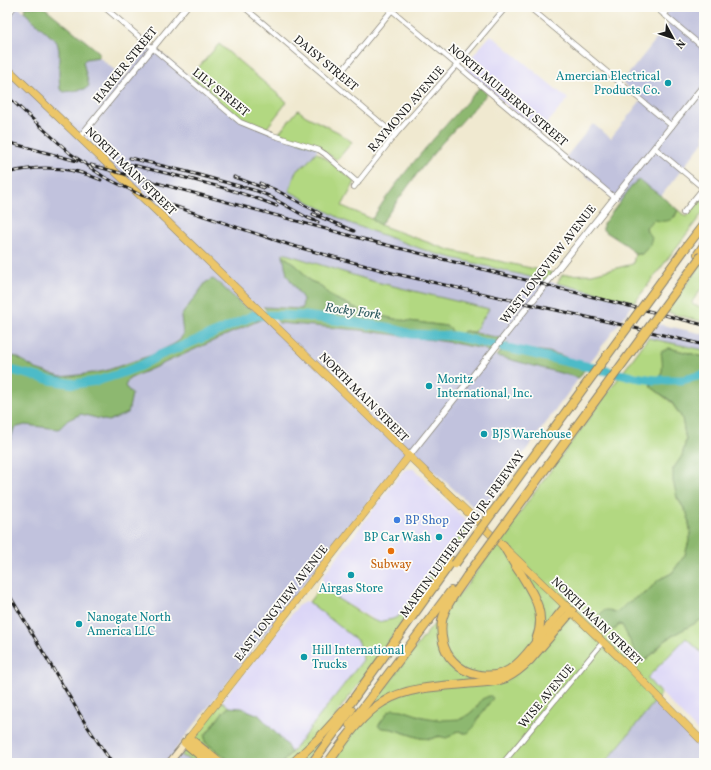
<svg xmlns="http://www.w3.org/2000/svg" width="711" height="770" font-family="Vollkorn,serif">
<style>
.built{fill:#dbd6f7}
.industrial{fill:#c1c2dd}
.green{fill:#b2d881;stroke:#677a4e;fill-rule:evenodd}
.forest{fill:#8db86f;stroke:#546a46}
.lines{fill:none;stroke-linecap:round;stroke-linejoin:round}
.river{stroke:#4ebbc8;stroke-width:9}
.minor-casing{stroke:#868276;stroke-width:6}
.tertiary-casing{stroke:#868276;stroke-width:7}
.secondary-casing{stroke:#868276;stroke-width:8}
.primary-casing{stroke:#868276;stroke-width:8}
.trunk-casing{stroke:#868276;stroke-width:8}
.motorway-casing{stroke:#868276;stroke-width:10}
.minor{stroke:#fff;stroke-width:4.5}
.tertiary{stroke:#fff;stroke-width:5.5}
.secondary{stroke:#f7e8c3;stroke-width:6}
.primary{stroke:#ecc669;stroke-width:7}
.trunk{stroke:#ecc669;stroke-width:7}
.motorway{stroke:#ecc669;stroke-width:8}
.rail-casing{stroke:#1c1c1c;stroke-width:3}
.rail{stroke:#fdfcf7;stroke-width:1.5;stroke-dasharray:4.5;stroke-linecap:butt}
.motorway-bridge-casing{stroke:#868276;stroke-width:10;stroke-linecap:butt}
.motorway-bridge{stroke:#ecc669;stroke-width:8}
.culture-dot{fill:#0f9aa8;stroke:#fdfcf7;stroke-width:1.5}
.shop-dot{fill:#3f7fe0;stroke:#fdfcf7;stroke-width:1.5}
.food-dot{fill:#e8710a;stroke:#fdfcf7;stroke-width:1.5}
.labels{text-anchor:middle;stroke-width:3.5;stroke-linejoin:round;paint-order:stroke}
.street-label{font-size:12px;fill:#1c1c1c;stroke:#fdfcf7}
.culture-label{font-size:12px;fill:#0d838f;stroke:#fdfcf7;text-anchor:start}
.shop-label{font-size:12px;fill:#366cbe;stroke:#fdfcf7;text-anchor:start}
.food-label{font-size:12px;fill:#c56008;stroke:#fdfcf7}
.water-label{font-size:13px;font-style:italic;fill:#305c61;stroke:#fdfcf7}
</style>
<rect width="100%" height="100%" fill="#fdfcf7"/>
<filter id="ink" filterUnits="userSpaceOnUse"><feTurbulence type="fractalNoise" baseFrequency=".025" numOctaves="2"/><feDisplacementMap in="SourceGraphic" scale="8" xChannelSelector="R" yChannelSelector="G"/><feConvolveMatrix kernelMatrix="1 2 1 2 8 2 1 2 1" color-interpolation-filters="sRGB"/></filter>
<filter id="wash" filterUnits="userSpaceOnUse"><feTurbulence type="fractalNoise" baseFrequency=".012" numOctaves="4" result="noise"/><feDisplacementMap in="SourceGraphic" scale="16" xChannelSelector="R" yChannelSelector="G"/><feGaussianBlur stdDeviation="0.9" result="paint"/><feColorMatrix in="noise" values="0 0 0 0 0 0 0 0 0 0 0 0 0 0 0 0 0 1.4 0 .05"/><feComposite in="paint" operator="in"/></filter>
<g filter="url(#wash)">
<rect width="100%" height="100%" fill="#f0e9d0"/>
<g class="built">
<polygon points="491,35 568,99 538,134 483,84 467,71 466,67 467,62"/>
<polygon points="407,469 414,469 469,524 399,616 393,619 378,622 327,592 323,584 323,576 403,471"/>
<polygon points="305,601 309,602 359,642 362,652 363,660 291,753 286,744 243,708 229,707 222,701 298,606"/>
<polygon points="686,638 704,655 704,738 647,678"/>
</g>
<g class="industrial">
<polygon points="7,7 18,7 24,12 57,42 59,50 59,77 60,89 86,59 99,57 124,78 151,44 190,77 266,129 278,134 319,148 306,164 296,171 349,223 547,281 635,302 585,369 582,364 576,361 552,353 519,348 511,346 501,338 474,332 489,309 372,281 283,253 287,275 303,299 302,309 250,307 245,307 237,301 220,284 206,282 181,316 183,334 180,340 174,344 152,355 105,371 79,375 61,377 36,369 17,357 7,355"/>
<polygon points="672,7 704,7 704,141 661,196 639,180 635,182 619,203 565,158 593,124 611,138 642,99 622,82 671,21 664,16"/>
<polygon points="262,319 279,323 360,330 448,342 484,349 490,353 497,356 579,378 480,513 409,449 174,751 181,756 199,763 20,763 19,759 7,763 7,445 10,442 14,428 25,425 59,429 68,420 81,414 108,421 124,386 129,379"/>
<polygon points="658,324 704,334 704,350 648,338"/>
<polygon points="656,700 704,749 704,763 605,763"/>
</g>
<g class="green">
<polygon points="219,44 287,102 266,129 246,122 237,117 190,77"/>
<polygon points="298,110 306,116 338,132 352,142 337,160 319,148 278,134"/>
<polygon points="316,152 334,164 355,182 342,206 372,219 380,225 449,250 553,273 547,281 433,253 349,223 289,191 296,171 306,164"/>
<polygon points="704,194 704,211 635,302 557,283 562,275 592,274 633,264 635,254 642,254 647,232 646,227 654,220 675,217 678,210 686,217"/>
<polygon points="283,253 372,281 489,309 474,332 465,331 458,335 453,334 446,326 394,319 362,311 332,297 318,284 310,281 297,266 289,260 283,256"/>
<polygon points="704,260 704,284 692,302 693,305 704,308 704,322 666,312"/>
<path d="M 648,338 L 704,350 L 704,357 L 669,348 L 662,352 C 662,359 665,372 659,377 C 657,379 653,379 650,379 L 651,387 L 671,402 L 682,418 L 686,440 L 682,456 L 673,469 L 677,498 L 687,513 L 691,534 L 685,555 L 672,573 L 658,580 L 647,592 L 627,603 L 619,611 L 614,612 L 610,610 L 618,625 L 620,624 L 622,625 L 647,660 L 665,641 L 677,633 L 704,618 L 704,655 L 686,638 L 647,678 L 661,694 L 605,763 L 332,763 C 373,704 415,644 463,590 ZM 483,699 L 483,710 L 477,720 L 475,726 L 464,733 L 459,731 L 455,732 L 451,736 L 420,738 L 392,729 L 402,710 C 422,717 449,728 468,715 C 474,711 478,705 483,699 Z"/>
<polygon points="469,524 471,526 353,692 342,706 321,740 305,763 282,763 291,753 363,660 362,652 359,642 309,602 323,584 327,592 370,619 378,622 393,619 399,616"/>
<polygon points="222,701 229,707 223,712 205,735 205,742 233,763 199,763 181,756"/>
</g>
<g class="forest">
<polygon points="25,7 44,7 99,52 99,57 86,59 83,62 89,86 85,89 64,92 60,89 59,77 59,50 57,42 24,12"/>
<path d="M 480,87 L 487,94 L 441,144 L 417,174 L 380,225 L 372,219 C 402,171 442,130 480,87 Z"/>
<path d="M 639,180 L 661,196 L 678,210 C 672,223 666,222 654,220 L 646,227 L 647,232 L 652,237 L 650,245 L 642,254 L 635,254 L 628,246 L 603,230 L 603,224 L 635,182 Z"/>
<polygon points="283,256 289,260 297,266 310,281 318,284 332,297 362,311 394,319 446,326 451,329 453,334 458,335 465,331 501,338 490,353 484,349 448,342 360,330 279,323 263,307 302,309 303,299 287,275"/>
<path d="M 213,279 C 225,287 234,299 245,307 L 250,307 L 262,319 L 129,379 L 125,386 L 132,394 L 128,413 L 108,421 L 81,414 L 68,420 L 59,429 L 25,425 L 14,428 L 10,442 L 7,445 L 7,355 L 17,357 L 36,369 L 61,377 L 79,375 L 105,371 L 152,355 L 174,344 L 180,340 L 183,334 L 181,316 L 206,282 Z"/>
<path d="M 507,343 C 519,352 538,349 553,353 C 558,354 563,356 567,358 C 576,361 581,362 585,369 L 579,378 L 497,356 Z"/>
<path d="M 669,348 L 704,357 L 704,618 C 692,626 678,631 666,640 C 657,647 651,658 641,663 L 622,625 L 620,624 L 618,625 L 616,629 C 606,632 602,628 598,618 C 602,610 606,608 614,612 L 619,611 L 627,603 L 647,592 L 658,580 L 672,573 L 685,555 L 691,534 L 687,513 L 677,497 L 673,481 L 673,469 L 682,456 L 686,440 L 682,418 L 671,401 L 651,387 L 650,379 C 653,379 655,379 657,379 C 665,376 662,358 661,352 Z"/>
<polygon points="489,696 491,696 493,698 477,720 475,726 468,733 464,733 459,731 455,732 451,736 446,738 439,736 431,739 420,738 392,729 382,728 378,726 388,712 393,709 402,710 423,717 442,720 461,719 469,714 476,708 482,699"/>
<polygon points="229,707 242,708 259,715 286,744 291,753 282,763 233,763 205,742 205,736 223,712"/>
</g>
<g class="lines">
<polyline class="river" points="7,369 50,380 75,384 97,381 119,374 140,366 160,355 217,332 243,320 255,315 305,316 387,327 411,334 455,336 628,376 654,380 682,380 702,375 704,376"/>
</g>
</g>
<g filter="url(#ink)">
<g class="lines">
<g class="minor-casing">
<g id="minor">
<polyline points="104,7 240,122 272,135 319,150 325,154 358,183"/>
<polyline points="244,7 395,135"/>
<polyline points="388,7 615,198"/>
<polyline points="529,7 672,126"/>
<polyline points="655,7 704,48"/>
<polyline points="664,15 671,7"/>
<polyline points="7,16 14,7"/>
<polyline points="333,82 392,10"/>
<polyline points="655,148 703,188"/>
<polyline points="354,187 395,135 457,65 506,7"/>
<polyline points="683,213 704,187"/>
<polyline points="503,763 603,642"/>
</g>
</g>
<g class="tertiary-casing">
<g id="tertiary">
<polyline points="80,137 186,7"/>
<polyline points="409,456 704,85"/>
</g>
</g>
<g class="secondary-casing">
<polyline id="secondary" points="169,763 185,743"/>
</g>
<g class="primary-casing">
<polyline id="primary" points="186,742 409,456"/>
</g>
<g class="trunk-casing">
<polyline id="trunk" points="7,68 170,224 358,406 409,456 626,664 704,743"/>
</g>
<g class="motorway-casing">
<g id="motorway">
<polyline points="684,250 704,224"/>
<polyline points="698,254 704,245"/>
<path d="M 503,545 C 509,555 514,565 521,574 C 534,595 547,614 536,640"/>
<path d="M 467,576 C 458,590 445,605 442,621 C 440,635 443,651 453,661 C 466,676 492,680 509,670 C 521,663 529,651 537,641 C 547,630 556,618 566,606"/>
<polyline points="350,725 451,591"/>
<polyline points="189,738 220,763"/>
<polyline points="185,743 209,763"/>
<polyline points="293,763 320,737 349,705 452,561"/>
<polyline points="312,763 351,710"/>
<path d="M 328,763 C 343,742 361,715 383,702 C 408,686 446,686 476,683 C 486,682 496,682 506,678 C 515,674 523,667 530,660 L 572,611"/>
</g>
</g>
<use href="#minor" class="minor"/>
<use href="#tertiary" class="tertiary"/>
<use href="#secondary" class="secondary"/>
<use href="#primary" class="primary"/>
<use href="#trunk" class="trunk"/>
<use href="#motorway" class="motorway"/>
<g class="rail-casing">
<g id="rail">
<polyline points="7,96 71,154 104,177 141,195 290,245 396,274 618,324 704,345"/>
<polyline points="7,142 77,161"/>
<polyline points="130,158 188,172 257,191 269,196 308,218 318,222"/>
<path d="M 128,164 C 178,176 229,187 277,206"/>
<polyline points="91,165 359,238 704,325"/>
<path d="M 7,173 C 39,165 70,166 101,180"/>
<polyline points="234,177 264,188"/>
<polyline points="260,183 276,190 321,214"/>
<polyline points="313,214 354,231"/>
<polyline points="7,591 85,723 112,763"/>
</g>
</g>
<use href="#rail" class="rail"/>
<g class="motorway-bridge-casing">
<g id="motorway-bridge">
<polyline points="455,564 684,250"/>
<polyline points="467,576 702,255"/>
</g>
</g>
<use href="#motorway-bridge" class="motorway-bridge"/>
</g>
</g>
<g class="culture-dot">
<circle cx="668" cy="83" r="4"/>
<circle cx="429" cy="386" r="4"/>
<circle cx="484" cy="434" r="4"/>
<circle cx="439" cy="537" r="4"/>
<circle cx="351" cy="575" r="4"/>
<circle cx="79" cy="624" r="4"/>
<circle cx="304" cy="657" r="4"/>
</g>
<circle class="shop-dot" cx="397" cy="520" r="4"/>
<circle class="food-dot" cx="391" cy="551" r="4"/>
<g class="labels">
<g class="street-label">
<text transform="translate(326 63) rotate(40)" y="4">DAISY STREET</text>
<text transform="translate(125 65) rotate(-51)" y="4">HARKER STREET</text>
<text transform="translate(221 92) rotate(39)" y="4">LILY STREET</text>
<text transform="translate(508 95) rotate(40)" y="4">NORTH MULBERRY STREET</text>
<text transform="translate(406 109) rotate(-49)" y="4">RAYMOND AVENUE</text>
<text transform="translate(131 171) rotate(44)" y="4">NORTH MAIN STREET</text>
<text transform="translate(548 264) rotate(-52)" y="4">WEST LONGVIEW AVENUE</text>
<text transform="translate(364 397) rotate(45)" y="4">NORTH MAIN STREET</text>
<text transform="translate(462 534) rotate(-54)" y="4">MARTIN LUTHER KING JR. FREEWAY</text>
<text transform="translate(281 603) rotate(-52)" y="4">EAST LONGVIEW AVENUE</text>
<text transform="translate(597 621) rotate(44)" y="4">NORTH MAIN STREET</text>
<text transform="translate(546 696) rotate(-50)" y="4">WISE AVENUE</text>
</g>
<g class="culture-label">
<text x="660" y="80" text-anchor="end">Amercian Electrical<tspan x="660" dy="14">Products Co.</tspan></text>
<text x="437" y="383">Moritz<tspan x="437" dy="14">International, Inc.</tspan></text>
<text x="492" y="438">BJS Warehouse</text>
<text x="431" y="541" text-anchor="end">BP Car Wash</text>
<text x="351" y="592" text-anchor="middle">Airgas Store</text>
<text x="87" y="621">Nanogate North<tspan x="87" dy="14">America LLC</tspan></text>
<text x="312" y="654">Hill International<tspan x="312" dy="14">Trucks</tspan></text>
</g>
<g class="shop-label">
<text x="405" y="524">BP Shop</text>
</g>
<g class="food-label">
<text x="391" y="568">Subway</text>
</g>
<g class="water-label">
<text transform="translate(353 310) rotate(8)" y="5">Rocky Fork</text>
</g>
</g>
<rect width="711" height="770" fill="none" stroke="#fdfcf7" stroke-width="24"/>
<g transform="translate(673 38) rotate(130)" stroke="#fdfcf7" stroke-width="3" paint-order="stroke">
<path d="M0-3L7 15L0 10L-7 15Z" fill="#1c1c1c"/>
<text y="-6" font-size="11" font-weight="bold" text-anchor="middle" fill="#1c1c1c">N</text>
</g>
</svg>
